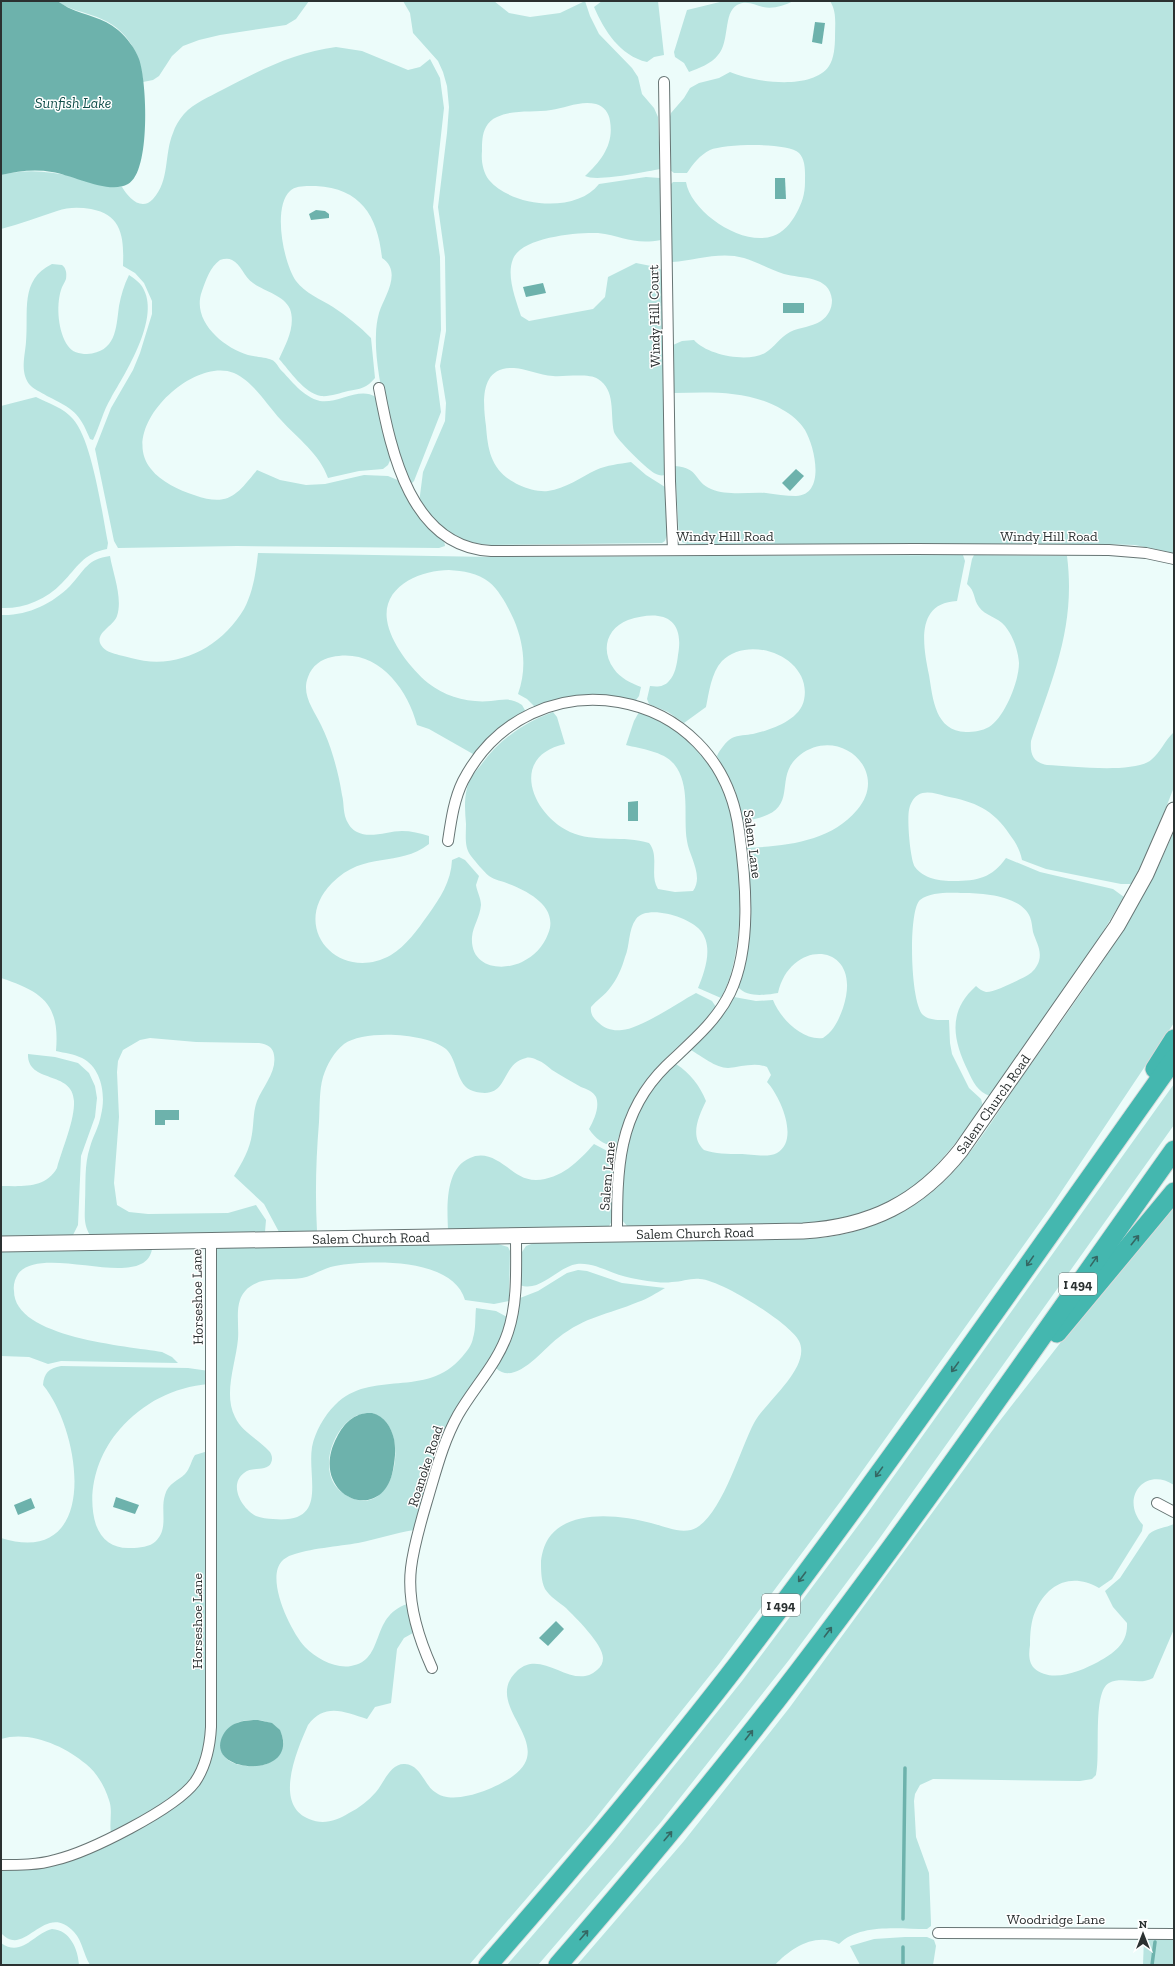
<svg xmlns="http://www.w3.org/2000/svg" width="1175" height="1966" font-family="'Zilla Slab',serif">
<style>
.green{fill:#b8e4e0;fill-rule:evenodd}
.water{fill:#6db2ac}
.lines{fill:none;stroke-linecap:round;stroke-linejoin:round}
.stream{stroke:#6db2ac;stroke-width:3.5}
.street-casing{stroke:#677574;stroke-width:12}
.secondary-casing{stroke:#677574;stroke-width:17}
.highway-casing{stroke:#d9dada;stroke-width:21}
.street{stroke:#fff;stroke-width:10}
.secondary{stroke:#fff;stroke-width:15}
.highway{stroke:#44b7af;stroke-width:19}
.oneway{stroke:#356763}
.labels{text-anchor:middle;stroke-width:3;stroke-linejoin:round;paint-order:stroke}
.shield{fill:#fff;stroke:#6b6f6f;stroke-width:1}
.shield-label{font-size:13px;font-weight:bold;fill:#2b3131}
.street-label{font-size:14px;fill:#2b3131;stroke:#fff}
.water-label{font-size:15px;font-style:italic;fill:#124f4b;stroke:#fff}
</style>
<rect width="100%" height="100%" fill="#ecfcfa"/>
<g class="green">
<path d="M 56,1 L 309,1 L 296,19 L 286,25 L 220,35 L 199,40 L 183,46 L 172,56 L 159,76 L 153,80 L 143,82 C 140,49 124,25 91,15 C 79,11 67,8 56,1 Z"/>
<path d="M 403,1 L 494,1 L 509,13 L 530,17 L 560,13 L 585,1 L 590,16 L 599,34 L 632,68 L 638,77 L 642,94 L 654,108 L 658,117 L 660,169 C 645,172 596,182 585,176 C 602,160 614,144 610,121 C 609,113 604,106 596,104 C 581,100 565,108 551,110 C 534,113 513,109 497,117 C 492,119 488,123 486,127 C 482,134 482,143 482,151 C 481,161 483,172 489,180 C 512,207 576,214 599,184 L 646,177 L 660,178 L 661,240 C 633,245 623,236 598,233 C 578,232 521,237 513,259 C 506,276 516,300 521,316 L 529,321 L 593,309 L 605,297 L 608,277 L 636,263 L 656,267 L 662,270 L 665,475 C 661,476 658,475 654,473 C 646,468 616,439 614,432 C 610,414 616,390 598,379 C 589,373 564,377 553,376 C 539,375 527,369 514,368 C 479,366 483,403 486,426 C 488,453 492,472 519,485 C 528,489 539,492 548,491 C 565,489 581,477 596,470 C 607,465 619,464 631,462 L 646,475 L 665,487 L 667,535 L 665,541 L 662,543 L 491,545 C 455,543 441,529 419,503 L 423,472 L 445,421 L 446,403 L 440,366 L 446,331 L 445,257 L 438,207 L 447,133 L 449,107 L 447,86 L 443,72 L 438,61 L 413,33 L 410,13 Z"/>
<path d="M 602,1 L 658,1 L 664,55 L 654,57 L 647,62 C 620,56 604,30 594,7 Z"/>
<path d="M 724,1 L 793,1 C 784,6 773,9 763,7 C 754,5 747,0 737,5 C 723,13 730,42 718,55 C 711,64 699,68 689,72 L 684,63 L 675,57 L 674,52 L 687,10 Z"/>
<path d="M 830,1 L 1174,1 L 1174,553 L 1135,545 L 1102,544 L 687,544 L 682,542 L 679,538 L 675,466 C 700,468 694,482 711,489 C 728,496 748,492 766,493 C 775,494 786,496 796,496 C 826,495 815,447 805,430 C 800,422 791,414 783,410 C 750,390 711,392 674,393 L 673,345 L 682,341 L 694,340 C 707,355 747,363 765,353 C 774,348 780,337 790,332 C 800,327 812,327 821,321 C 828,316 832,309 832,300 C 830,275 801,279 784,274 C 770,270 758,262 744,258 C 721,251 696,260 672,262 L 671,184 L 673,182 L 686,182 C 691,212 742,247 773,236 C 783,233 791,223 796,214 C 802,203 805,194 805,182 C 805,173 806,160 799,153 C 788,142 725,144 710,150 C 700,155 693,164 687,173 L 674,173 L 670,170 L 669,120 L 671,113 L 684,98 L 690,88 L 699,83 L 719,78 L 730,72 C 753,82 812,91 829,66 C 834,59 835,46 835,37 C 835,24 837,12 830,1 Z"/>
<path d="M 336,47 L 362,51 L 408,70 L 420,67 L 430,59 L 440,78 L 444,108 L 433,207 L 440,257 L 441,330 L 435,366 L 441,412 L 414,481 L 410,485 C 394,445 374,377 376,334 C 376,328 377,320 379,313 C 384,297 403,272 382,258 C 378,217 361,188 316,186 C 308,186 296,185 290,191 C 272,208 284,264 296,281 C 305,293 320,299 333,307 C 347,316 359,326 371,338 L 375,378 C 367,388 360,389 348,391 C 340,393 329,397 321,396 C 304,393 290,371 279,359 C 286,344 296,326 290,309 C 285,296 264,291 253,283 C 244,277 241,264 232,260 C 228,258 224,259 220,260 C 210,267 206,280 202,291 C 191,320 222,347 248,355 C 255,357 266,357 272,360 C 275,361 278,366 280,369 C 291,380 303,397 320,401 C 338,404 359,386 376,397 L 392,456 L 388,465 L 383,469 L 359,471 L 328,478 C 319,453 298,439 281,420 C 267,405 254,382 234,373 C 193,356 117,428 151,469 C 161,482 179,490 194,495 C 228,507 236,496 257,470 L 280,480 L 306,485 L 325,484 L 364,475 L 388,476 L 400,481 L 444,540 L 445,546 L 439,548 L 237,546 L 118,548 L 114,541 L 95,449 L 111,408 L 133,370 L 140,353 L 152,314 L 152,301 L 144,283 L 135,273 L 123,266 C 124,239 123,215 91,209 C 79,207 68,207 57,211 C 38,217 20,224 1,229 L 1,175 C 40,165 75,177 113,187 L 122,187 C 128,197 141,212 153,199 C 170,181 164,154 173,133 C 175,126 179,120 184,114 C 194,103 209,97 222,90 C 258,71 295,52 336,47 Z"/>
<path d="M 52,264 L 62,265 C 66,268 67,273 66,279 C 65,282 62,286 61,290 C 56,306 58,332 68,346 C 72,352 79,354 87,354 C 116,352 116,329 119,306 C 121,295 124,285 129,275 C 135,279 141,283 144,290 C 159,320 126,372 111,398 C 103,411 100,426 93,440 L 90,439 C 79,412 73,409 47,396 C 41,392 33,389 29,384 C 20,371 25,356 26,342 C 29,312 19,280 52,264 Z"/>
<path d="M 36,397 C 48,403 64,408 73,419 C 92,440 102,513 108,543 L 107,549 C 82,554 78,567 62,583 C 46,600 23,609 1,608 L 1,406 Z"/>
<path d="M 258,553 L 491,557 L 963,555 L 965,561 L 957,601 C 915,603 923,646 929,675 C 933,699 935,731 966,732 C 974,732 982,731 989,727 C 1005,717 1019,681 1019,663 C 1018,650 1013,636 1005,626 C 998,617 985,616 979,607 C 973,599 976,592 967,584 L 972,559 L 974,555 L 1067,556 C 1076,626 1053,677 1031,741 C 1030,755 1033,762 1047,765 C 1071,766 1133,774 1151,760 C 1160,753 1165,740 1174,732 L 1174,787 L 1155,836 L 1132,884 L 1121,884 L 1046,869 L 1022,860 C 1020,850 1016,843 1010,835 C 993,809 975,802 945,796 C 937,794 926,790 918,795 C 913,798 910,804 909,810 C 907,819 910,859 915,867 C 924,879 940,881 954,881 C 977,881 992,878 1006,858 L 1040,872 L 1113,889 L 1124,897 L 1101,935 L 990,1096 C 978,1092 973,1082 968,1071 C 953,1040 947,1012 976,986 C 979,989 982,991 986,992 C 993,993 1021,979 1028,975 C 1033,972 1037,967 1039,961 C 1042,950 1036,942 1033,932 C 1032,927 1032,922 1030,917 C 1022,896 983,893 964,893 C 951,893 932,891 920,900 C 908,910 910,1003 923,1015 C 930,1021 941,1020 949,1020 L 950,1043 L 952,1054 L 969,1088 L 981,1099 L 983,1106 C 929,1181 899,1215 803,1224 L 627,1226 L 622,1220 C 624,1176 623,1132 649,1094 C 656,1083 666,1074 676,1064 C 690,1073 700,1086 706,1101 C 699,1116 689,1136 704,1150 C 715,1154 728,1154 740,1154 C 750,1154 768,1158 777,1153 C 800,1140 780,1096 767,1082 L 771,1075 L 767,1067 C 754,1062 741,1067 728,1068 C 716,1068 701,1056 691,1050 L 718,1021 L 734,997 L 756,1001 L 773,1000 C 780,1018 802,1041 823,1038 C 834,1031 839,1019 843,1008 C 865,942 791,936 778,993 C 766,995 747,998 738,987 C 754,943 750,894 746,848 C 786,846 830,842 857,810 C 891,771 839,725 800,755 C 769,779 807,813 743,821 L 735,790 L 717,756 C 719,751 727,740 732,738 C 738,735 747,735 753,734 C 771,730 800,720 804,700 C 813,658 750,633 722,661 C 711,673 709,693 706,707 L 684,723 L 668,712 L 649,704 L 647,699 L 650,686 C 657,687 664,687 669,681 C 675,675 677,664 678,655 C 685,617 661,609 628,620 C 607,628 600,650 614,669 C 620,678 631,683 641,687 L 639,696 L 636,700 C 601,694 569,694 535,707 L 527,699 L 518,694 C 527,669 524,644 514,620 C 508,607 500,591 489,582 C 478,573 463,571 449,570 C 421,570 382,586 387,620 C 390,642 411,669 428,683 C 446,697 468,703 491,701 C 503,700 511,697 522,705 L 526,712 L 497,731 L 475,754 L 473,754 L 429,729 L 417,725 C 407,687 376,647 332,657 C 321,659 312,666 308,677 C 301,695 314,710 321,725 C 326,735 330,746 333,756 C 337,769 340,782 342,795 C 344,802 343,811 346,819 C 348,824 352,830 357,832 C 370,839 388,831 402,831 C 411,831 420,833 429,836 L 429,844 C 398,868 365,850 332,883 C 288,928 340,984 391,955 C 406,946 418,929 428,915 C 440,898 451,882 452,860 L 459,857 L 465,860 L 479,876 L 476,885 C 477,892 481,898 481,905 C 480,917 473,926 472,937 C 470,967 501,972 522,962 C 534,956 543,947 548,934 C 559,908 530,892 509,884 C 503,881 494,880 489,876 C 483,871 476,862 471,856 C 464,847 466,835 466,824 C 465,812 464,800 467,788 C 469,779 475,772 481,765 C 499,740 523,723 553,712 L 557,717 L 565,744 C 509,756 531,814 570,832 C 594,843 624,835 649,843 C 660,856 649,875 658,889 L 675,892 L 693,891 C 704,876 689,856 687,841 C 683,816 691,785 674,764 C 663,751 641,749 626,745 L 634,721 L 639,712 C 673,725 698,744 717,776 C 745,824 749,950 721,998 L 698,988 C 705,971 714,946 700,930 C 689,917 647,904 636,919 C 628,930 630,946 625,957 C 622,968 617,979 610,988 C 605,995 597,1000 591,1007 C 590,1014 594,1019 599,1023 C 605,1029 613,1031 622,1030 C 640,1029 679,1002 696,993 L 712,1001 L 716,1007 C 694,1035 665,1055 644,1083 C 630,1102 623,1124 616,1145 C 604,1146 596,1139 589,1129 C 594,1120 600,1107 596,1097 C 593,1091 586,1089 581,1087 C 571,1081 561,1076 552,1070 C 547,1066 543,1062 537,1060 C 534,1058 529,1057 526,1058 C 499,1064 510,1102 473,1091 C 456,1086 458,1060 446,1049 C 428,1033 364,1029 344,1044 C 334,1052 327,1064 323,1077 C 319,1091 320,1107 319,1122 C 316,1159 315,1194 317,1231 L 279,1232 L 264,1204 L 234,1176 C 242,1163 250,1149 252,1134 C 254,1122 253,1112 257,1101 C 263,1086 277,1072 274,1055 C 273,1047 267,1044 259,1043 L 196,1042 L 150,1038 L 140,1040 L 123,1050 L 118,1061 L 117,1072 L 119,1117 L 114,1183 L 117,1205 L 129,1212 L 148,1214 L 228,1213 L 256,1205 L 266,1220 L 265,1232 L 90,1235 C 83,1224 85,1214 85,1202 C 86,1184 84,1165 90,1147 C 93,1136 99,1127 101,1115 C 106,1096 102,1068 82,1058 C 74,1054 65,1053 56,1051 C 60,1004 43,992 1,978 L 1,615 C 27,616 52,604 70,586 C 85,570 87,559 110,556 C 113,574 123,598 117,616 C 114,626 94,633 101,645 C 106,654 122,655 131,658 C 176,671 221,648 244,609 C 253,592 256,572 258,553 Z"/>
<path d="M 1174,831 L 1174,1023 L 1051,1207 L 843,1498 L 719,1664 L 591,1824 L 469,1965 L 90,1965 C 83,1954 83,1942 74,1932 C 44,1900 25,1960 1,1933 L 1,1871 L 46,1866 L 156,1816 L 208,1762 L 214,1255 L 217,1248 L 498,1244 L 508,1247 L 510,1251 L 509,1301 L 494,1304 L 465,1300 C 453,1257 369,1260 335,1266 C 323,1268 313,1276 302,1278 C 285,1281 265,1276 251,1286 C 246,1289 242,1294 240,1300 C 236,1311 239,1327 238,1339 C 236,1363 223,1394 235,1417 C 242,1432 258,1439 269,1451 C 272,1454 273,1459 271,1463 C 267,1472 251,1466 244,1473 C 228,1485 242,1509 256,1516 C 261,1518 268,1519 273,1519 C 329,1524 307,1479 312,1447 C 315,1432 324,1416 335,1405 C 372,1368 425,1400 462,1357 C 467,1351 472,1345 473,1338 C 476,1329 475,1317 476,1308 L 496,1311 L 507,1317 L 501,1336 L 494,1352 L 459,1404 L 441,1436 L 414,1530 C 395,1533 377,1539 358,1543 C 340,1546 307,1549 292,1555 C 288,1556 284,1559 282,1561 C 265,1579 291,1632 305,1647 C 316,1658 335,1669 351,1666 C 386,1660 369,1617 407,1604 L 413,1633 L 404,1638 L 397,1649 L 391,1703 L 375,1707 L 367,1719 C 345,1712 325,1702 308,1725 C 297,1750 273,1805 309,1819 C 323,1825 336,1821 349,1813 C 359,1808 368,1801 376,1792 C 384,1783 390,1763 405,1764 C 421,1765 424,1785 435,1792 C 453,1807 497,1788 513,1776 C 559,1743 479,1705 518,1670 C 543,1648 573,1692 597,1670 C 601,1667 603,1663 603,1658 C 603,1644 575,1617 566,1608 C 559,1602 550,1597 545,1589 C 541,1581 541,1570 541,1561 C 542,1552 545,1542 551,1535 C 573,1509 621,1515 651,1523 C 664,1526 677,1533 691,1530 C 720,1522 740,1449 754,1423 C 765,1402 812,1367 799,1341 C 790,1323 721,1280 700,1279 C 690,1278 682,1282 672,1282 C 660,1284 643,1280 631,1278 C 613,1275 595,1262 577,1264 C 557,1267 540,1293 520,1285 L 522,1252 L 526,1246 L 534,1243 L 821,1238 C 864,1233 905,1216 938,1187 C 972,1157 996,1114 1022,1077 C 1077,998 1137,921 1174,831 ZM 368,1413 C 415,1415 398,1531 343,1493 C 318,1476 330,1434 351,1419 C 356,1415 362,1414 368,1413 ZM 258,1720 C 301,1725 286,1778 236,1764 C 214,1757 218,1732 237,1723 C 243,1720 251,1720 258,1720 Z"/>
<path d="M 28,1054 L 55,1057 L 78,1063 L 89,1073 L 95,1086 L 97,1098 L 95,1117 L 81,1156 L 78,1225 L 73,1235 L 1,1236 L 1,1186 C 22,1186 45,1189 57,1168 C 62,1149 75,1120 74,1101 C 73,1070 27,1084 28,1054 Z"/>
<polygon points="1174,1084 1174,1125 879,1539 789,1660 661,1822 538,1965 507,1965 613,1842 742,1681 866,1515"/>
<path d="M 594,1144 L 615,1155 L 612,1221 L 609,1226 L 448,1229 C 447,1207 445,1168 470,1158 C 478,1154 488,1155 496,1160 C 510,1167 518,1180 536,1180 C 561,1179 578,1162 594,1144 Z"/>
<path d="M 1174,1203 L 1174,1485 C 1145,1466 1119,1498 1143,1525 L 1142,1531 L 1112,1579 L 1099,1588 C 1072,1572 1047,1583 1035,1612 C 1031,1621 1030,1634 1030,1645 C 1029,1652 1028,1662 1034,1668 C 1051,1684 1081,1671 1098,1662 C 1114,1653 1128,1644 1127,1623 L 1113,1607 L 1105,1591 L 1120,1578 L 1149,1534 C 1156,1528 1165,1528 1174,1524 L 1174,1629 L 1153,1678 C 1140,1686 1123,1676 1109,1683 C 1092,1692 1101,1756 1096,1775 L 1092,1779 L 1080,1781 L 933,1779 L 920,1785 L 915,1794 L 914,1801 L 916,1837 L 929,1873 L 931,1923 L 931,1926 L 927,1929 C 900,1929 860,1923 839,1944 C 816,1932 791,1948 775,1965 L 577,1965 L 684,1841 L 790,1707 L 995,1427 L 1085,1311 Z"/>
<path d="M 152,1249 C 145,1293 42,1242 18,1274 C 15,1279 13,1285 14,1291 C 14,1338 128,1346 162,1352 L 172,1357 L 178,1363 L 61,1361 L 48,1364 L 29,1357 L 1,1356 L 1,1251 Z"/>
<path d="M 578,1270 L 587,1271 L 622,1283 L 665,1288 C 656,1293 648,1299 638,1302 C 607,1315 586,1316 558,1338 C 543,1349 515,1387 496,1368 C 510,1346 516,1324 520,1298 L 538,1291 L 567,1273 Z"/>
<path d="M 61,1366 L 188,1368 L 209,1371 L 209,1384 C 173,1387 143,1403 120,1429 C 97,1455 86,1493 96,1525 C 102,1541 114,1549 131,1548 C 139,1548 150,1547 156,1541 C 169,1528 160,1510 165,1495 C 168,1483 178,1481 185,1474 C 190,1469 191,1461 195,1455 L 208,1451 L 208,1735 C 204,1747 202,1762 196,1773 C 180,1801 138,1819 111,1833 C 109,1822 113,1811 109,1800 C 105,1787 97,1773 86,1764 C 65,1746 29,1730 1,1739 L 1,1538 C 101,1569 82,1432 43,1385 C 44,1373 49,1368 61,1366 Z"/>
<path d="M 52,1929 C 70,1930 78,1949 79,1965 L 1,1965 L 1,1943 C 22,1958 34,1933 52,1929 Z"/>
<polygon points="905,1937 927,1937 934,1940 936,1946 933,1965 860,1965 850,1946 874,1939"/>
<polygon points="1144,1938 1174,1938 1174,1965 1143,1965"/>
</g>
<g class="water">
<path d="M 1,1 C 16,1 42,0 56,1 C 60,2 65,6 69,8 C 86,16 103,17 118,30 C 127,38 135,48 139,59 C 147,81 151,172 128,184 C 109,195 73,175 52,172 C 35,169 18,171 1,175 Z"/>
<polygon points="815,22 825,23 822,44 812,42"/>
<polygon points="775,178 785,178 786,199 775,199"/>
<polygon points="316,210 325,211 329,214 329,218 311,220 309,214"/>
<polygon points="543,283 546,293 526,297 523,287"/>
<rect x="783" y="303" width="21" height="10"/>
<polygon points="796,469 804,476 790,491 782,483"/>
<polygon points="638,801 638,821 628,821 628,802"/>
<polygon points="155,1110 179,1110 179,1120 165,1120 165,1125 155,1125"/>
<path d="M 372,1413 C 385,1416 391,1427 394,1439 C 396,1450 395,1459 393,1470 C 382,1528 306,1495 337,1437 C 344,1423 355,1412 372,1413 Z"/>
<polygon points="116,1497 139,1505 135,1514 113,1507"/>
<polygon points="31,1498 35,1508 18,1515 14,1505"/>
<polygon points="556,1621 564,1629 548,1646 539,1638"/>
<path d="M 258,1720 L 272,1723 L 280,1730 C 302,1780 202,1775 223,1735 C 230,1722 244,1720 258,1720 Z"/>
</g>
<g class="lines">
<g class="stream">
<polyline points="903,1919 905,1768"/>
<polyline points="903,1965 903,1947"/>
<polyline points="1152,1965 1155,1942"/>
</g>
<g class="street-casing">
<g id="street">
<polyline points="664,82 670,481 673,550"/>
<path d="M 379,388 C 391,452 411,547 491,551 L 915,549 L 1109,550 L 1146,553 L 1174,559"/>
<path d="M 448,841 C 451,821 454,799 463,781 C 530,652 720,683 739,831 C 746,880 752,947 730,993 C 716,1022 690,1043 666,1066 C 617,1114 617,1170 617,1234"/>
<polyline points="1157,1503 1174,1512"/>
<path d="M 432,1668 C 418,1637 407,1602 411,1568 C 414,1543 422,1518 429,1494 C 437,1467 444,1440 458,1415 C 474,1387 498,1363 508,1332 C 518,1302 516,1268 516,1236"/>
<path d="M 1,1865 C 19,1865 38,1865 55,1860 C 89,1852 175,1809 195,1782 C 206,1766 210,1745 211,1727 L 211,1240"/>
<polyline points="938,1933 1174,1934"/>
</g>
</g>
<g class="secondary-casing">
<path id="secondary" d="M 1,1244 L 803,1231 C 870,1227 919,1203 961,1150 L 1117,926 L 1146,874 L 1174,810"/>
</g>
<g class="highway-casing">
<g id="highway">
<polyline points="1155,1069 1174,1039"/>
<polyline points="1057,1333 1174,1192"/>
<path d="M 488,1965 C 578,1862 667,1757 750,1648 C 896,1455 1034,1256 1174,1059"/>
<path d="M 558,1965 C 641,1869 722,1772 799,1671 C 929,1501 1050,1324 1174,1150"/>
</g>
</g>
<use href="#street" class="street"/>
<use href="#secondary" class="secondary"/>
<use href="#highway" class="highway"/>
</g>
<defs><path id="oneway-shaft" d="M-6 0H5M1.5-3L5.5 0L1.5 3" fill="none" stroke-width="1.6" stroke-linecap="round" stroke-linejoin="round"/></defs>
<g class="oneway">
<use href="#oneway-shaft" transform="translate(1135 1240) rotate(-51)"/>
<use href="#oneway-shaft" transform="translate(1030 1261) rotate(125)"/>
<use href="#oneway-shaft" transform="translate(1094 1261) rotate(-55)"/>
<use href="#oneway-shaft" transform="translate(955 1367) rotate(126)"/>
<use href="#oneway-shaft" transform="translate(879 1472) rotate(126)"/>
<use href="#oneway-shaft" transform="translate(802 1577) rotate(127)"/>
<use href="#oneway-shaft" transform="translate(828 1632) rotate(-53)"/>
<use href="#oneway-shaft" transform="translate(749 1735) rotate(-52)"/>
<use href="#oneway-shaft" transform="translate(668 1836) rotate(-50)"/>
<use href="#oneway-shaft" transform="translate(584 1935) rotate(-49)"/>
</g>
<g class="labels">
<g class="shield">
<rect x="1059" y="1273" width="38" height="22" rx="3"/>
<rect x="762" y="1594" width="38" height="22" rx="3"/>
</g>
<g class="shield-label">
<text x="1078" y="1289">I 494</text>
<text x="781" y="1610">I 494</text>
</g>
<g class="street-label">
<text transform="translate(654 316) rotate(-91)" y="5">Windy Hill Court</text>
<text x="725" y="541">Windy Hill Road</text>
<text x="1049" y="541">Windy Hill Road</text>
<text transform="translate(753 844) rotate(83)" y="5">Salem Lane</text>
<text transform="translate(993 1104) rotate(-55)" y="5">Salem Church Road</text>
<text transform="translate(607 1176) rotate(-85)" y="5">Salem Lane</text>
<text transform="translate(695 1233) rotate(-1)" y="5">Salem Church Road</text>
<text transform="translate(371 1238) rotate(-1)" y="5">Salem Church Road</text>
<text transform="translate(197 1297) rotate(-91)" y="5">Horseshoe Lane</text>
<text transform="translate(425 1466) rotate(-72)" y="5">Roanoke Road</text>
<text transform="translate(197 1621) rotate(-90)" y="5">Horseshoe Lane</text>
<text x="1056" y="1924">Woodridge Lane</text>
</g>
<g class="water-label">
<text x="73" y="108">Sunfish Lake</text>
</g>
</g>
<rect width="1175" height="1966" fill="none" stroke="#2b3131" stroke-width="4"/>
<g transform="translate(1143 1934)" stroke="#ffffff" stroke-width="3" paint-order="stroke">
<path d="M0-3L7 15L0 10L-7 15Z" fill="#2b3131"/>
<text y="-6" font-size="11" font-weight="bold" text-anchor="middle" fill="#2b3131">N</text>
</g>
</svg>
